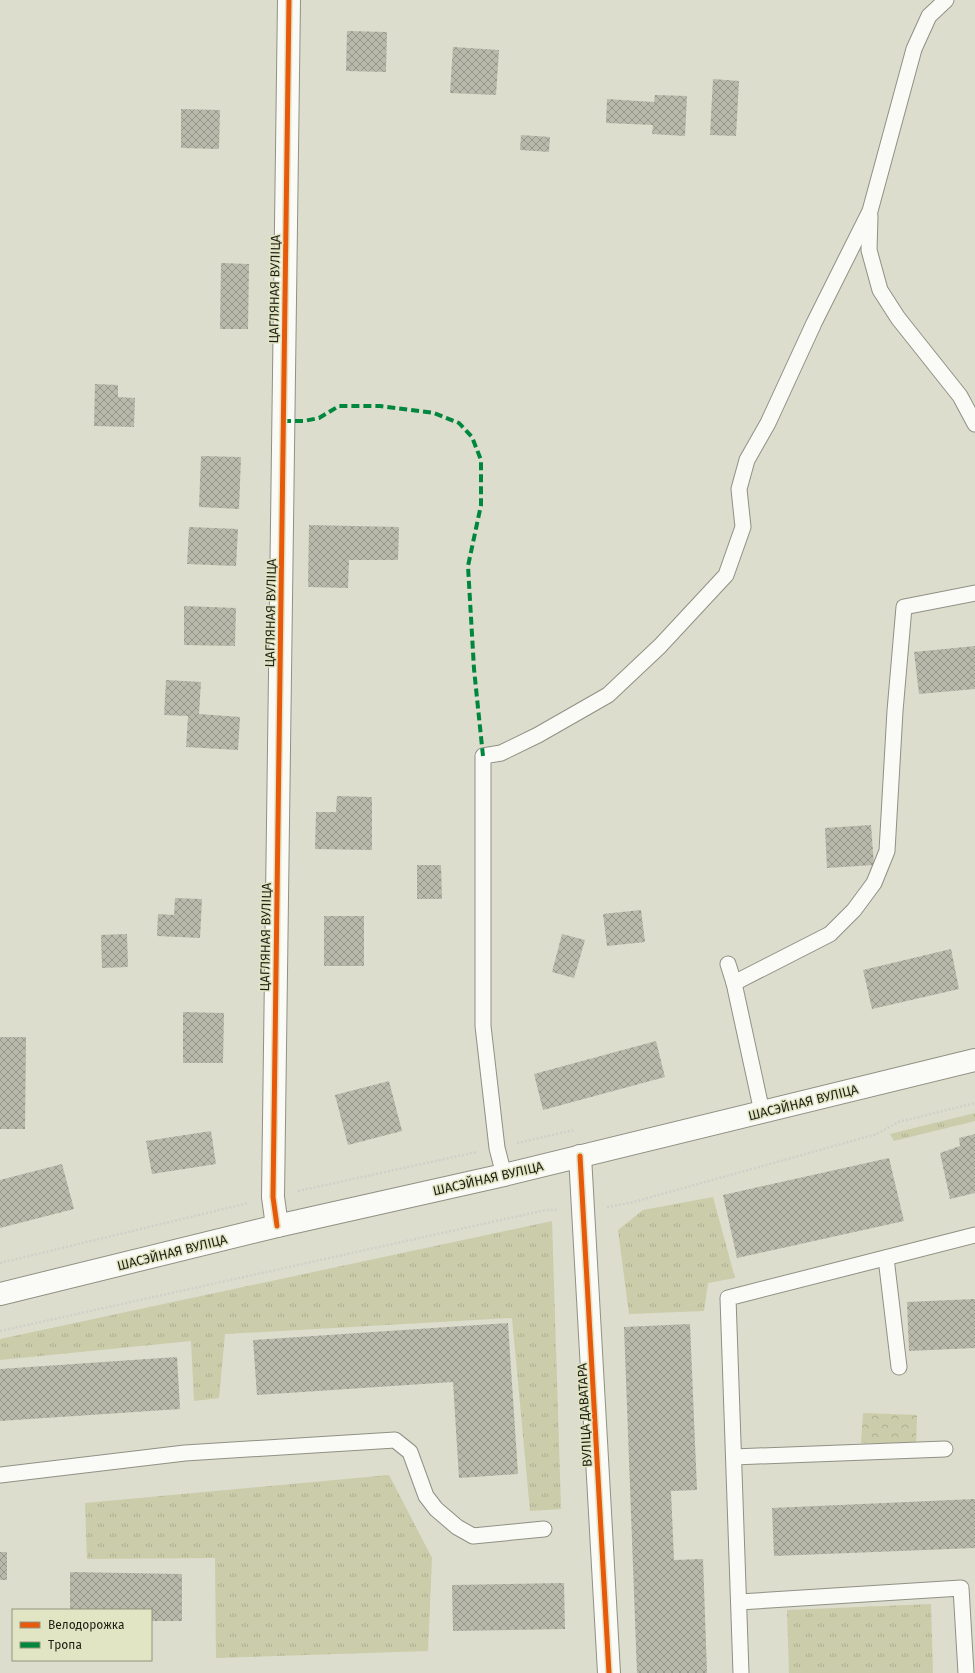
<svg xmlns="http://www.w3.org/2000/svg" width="975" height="1673" font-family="'Fira Sans',sans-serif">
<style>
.grass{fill:url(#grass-tufts)}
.park{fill:url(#park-crowns)}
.building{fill:url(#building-cross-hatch)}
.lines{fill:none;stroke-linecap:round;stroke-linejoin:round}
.service-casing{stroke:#909184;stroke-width:17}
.minor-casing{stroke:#909184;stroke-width:24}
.tertiary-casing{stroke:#909184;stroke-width:24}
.secondary-casing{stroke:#909184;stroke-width:24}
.path{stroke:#d0d0cb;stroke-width:2.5;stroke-dasharray:2 2;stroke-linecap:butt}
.service{stroke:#fafaf7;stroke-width:15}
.minor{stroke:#fafaf7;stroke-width:22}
.tertiary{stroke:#fafaf7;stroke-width:22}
.secondary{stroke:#fafaf7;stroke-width:22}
.quiet{stroke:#00873e;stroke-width:4;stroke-dasharray:8 4;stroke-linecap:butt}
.cycleway-casing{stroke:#e2e5c4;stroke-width:8}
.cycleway{stroke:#e8590c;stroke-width:5}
.labels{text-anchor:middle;stroke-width:3;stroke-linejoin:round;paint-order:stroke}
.street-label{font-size:13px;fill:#1e1e13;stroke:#e2e5c4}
</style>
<defs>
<pattern id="grass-tufts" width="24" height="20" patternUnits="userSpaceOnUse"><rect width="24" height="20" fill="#caccaa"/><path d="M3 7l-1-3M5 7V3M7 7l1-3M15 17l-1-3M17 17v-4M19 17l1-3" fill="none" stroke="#adaf91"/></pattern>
<pattern id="park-crowns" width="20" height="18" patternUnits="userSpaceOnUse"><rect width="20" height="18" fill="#caccaa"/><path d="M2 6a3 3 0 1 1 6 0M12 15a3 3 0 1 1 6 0" fill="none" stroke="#adaf91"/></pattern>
<pattern id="building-cross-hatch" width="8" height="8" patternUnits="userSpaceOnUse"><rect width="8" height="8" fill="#b8b9ab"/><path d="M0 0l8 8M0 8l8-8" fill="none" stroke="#95968a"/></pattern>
</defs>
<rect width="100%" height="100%" fill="#dcddcc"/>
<g class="grass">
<polygon points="975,1113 975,1121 894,1141 890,1134"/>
<polygon points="713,1197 735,1278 708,1283 704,1311 629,1314 618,1230 643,1210"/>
<polygon points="552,1221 561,1509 530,1511 512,1318 225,1334 219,1398 194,1401 191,1341 0,1360 0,1339"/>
<polygon points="389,1475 432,1558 428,1651 216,1658 215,1558 87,1559 85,1503"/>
<polygon points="931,1604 933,1673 789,1673 787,1610"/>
</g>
<polygon class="park" points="863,1413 917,1415 916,1445 861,1443"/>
<g class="building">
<polygon points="347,31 387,32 386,72 346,71"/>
<polygon points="453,47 499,50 496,95 450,93"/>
<polygon points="713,79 739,81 736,136 710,135"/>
<polygon points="655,95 687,96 685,136 652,134 653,125 606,123 607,99 654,102"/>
<polygon points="181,109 220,110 219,149 181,148"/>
<polygon points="521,135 550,137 549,152 520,150"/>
<polygon points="221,263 249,264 248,329 220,329"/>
<polygon points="95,384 118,385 118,397 135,398 134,427 94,426"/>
<polygon points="201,456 241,457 239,509 199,507"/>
<polygon points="309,525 399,527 398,560 349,560 348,588 308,587"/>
<polygon points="189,527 238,529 236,566 187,564"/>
<polygon points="184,606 236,608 235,646 184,645"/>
<polygon points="975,646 975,689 919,694 914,652"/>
<polygon points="166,680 201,682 199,714 240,717 238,750 186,747 188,716 164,715"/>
<polygon points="337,796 372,797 372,850 315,849 316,812 336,812"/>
<polygon points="871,825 874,865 827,868 825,828"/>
<polygon points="417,865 441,865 442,899 417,899"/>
<polygon points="175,898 202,899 200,938 157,936 158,914 174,915"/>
<polygon points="641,910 645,942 607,946 603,914"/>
<rect x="324" y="916" width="40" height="50"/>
<polygon points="127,934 128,967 102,968 101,935"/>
<polygon points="562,934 585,940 574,978 552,972"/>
<polygon points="951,949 959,989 872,1009 863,970"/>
<polygon points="183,1012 224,1013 223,1063 183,1063"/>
<polygon points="0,1037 26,1037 25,1129 0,1129"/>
<polygon points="656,1041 665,1077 543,1110 534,1074"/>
<polygon points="389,1081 402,1131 348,1145 335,1095"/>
<polygon points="211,1131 216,1164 152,1174 146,1141"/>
<polygon points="975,1134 975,1193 950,1199 940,1153 960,1146 959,1138"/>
<polygon points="889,1158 904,1221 737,1258 723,1195"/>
<polygon points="62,1164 74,1209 0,1228 0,1180"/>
<polygon points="975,1299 975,1348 909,1351 907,1302"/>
<polygon points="508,1323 518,1474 459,1478 453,1382 257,1395 253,1340"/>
<polygon points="690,1324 697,1490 671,1491 674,1560 703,1559 707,1673 637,1673 624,1327"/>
<polygon points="177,1357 180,1409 0,1421 0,1369"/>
<polygon points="975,1499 975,1548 774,1556 772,1508"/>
<rect x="0" y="1552" width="7" height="28"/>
<polygon points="70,1572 182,1574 182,1621 151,1621 151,1610 70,1610"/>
<polygon points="564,1583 565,1629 453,1631 452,1585"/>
</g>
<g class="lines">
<g class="service-casing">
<g id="service">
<polyline points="870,216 869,250 880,290 898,318 960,396 975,424"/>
<polyline points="728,964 734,983 762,1112"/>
<polyline points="734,983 830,934 854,910 874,883 887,851 895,711 904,607 975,593"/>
<polyline points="504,1175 497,1148 483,1026 483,756 501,753 538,735 608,695 660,646 726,575 743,527 739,489 747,460 768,423 814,323 870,211 914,49 929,16 946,0"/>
<polyline points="886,1258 899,1367"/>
<polyline points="734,1457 945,1449"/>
<polyline points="0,1475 185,1453 395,1440 410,1452 426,1496 436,1509 457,1527 473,1536 544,1529"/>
<polyline points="739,1602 961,1588 966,1673"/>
<polyline points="741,1673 728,1298 975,1235"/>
</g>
</g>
<g class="minor-casing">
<polyline id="minor" points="277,1226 273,1197 289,0"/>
</g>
<g class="tertiary-casing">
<polyline id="tertiary" points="580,1156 609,1673"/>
</g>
<g class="secondary-casing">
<polyline id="secondary" points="0,1294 277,1226 504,1175 975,1060"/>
</g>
<g class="path">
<polyline points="517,1143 574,1130"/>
<polyline points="298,1191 477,1152"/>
<polyline points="607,1207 630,1203 877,1134 898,1122 975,1103"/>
<polyline points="0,1263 248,1203"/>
<polyline points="0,1331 546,1210 558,1210"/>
</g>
<use href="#service" class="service"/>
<use href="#minor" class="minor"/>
<use href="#tertiary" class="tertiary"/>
<use href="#secondary" class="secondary"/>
<polyline class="quiet" points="283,421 304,421 319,418 339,406 380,406 434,413 459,423 472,437 481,460 481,505 468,566 474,669 483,756"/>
<g class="cycleway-casing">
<g id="cycleway">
<polyline points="580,1156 609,1673"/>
<polyline points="277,1226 273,1197 289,0"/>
</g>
</g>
<use href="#cycleway" class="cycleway"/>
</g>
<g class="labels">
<g class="street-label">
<text transform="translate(274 289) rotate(-89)" y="5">ЦАГЛЯНАЯ ВУЛІЦА</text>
<text transform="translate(270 613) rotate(-89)" y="5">ЦАГЛЯНАЯ ВУЛІЦА</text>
<text transform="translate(265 937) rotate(-89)" y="5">ЦАГЛЯНАЯ ВУЛІЦА</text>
<text transform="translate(803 1102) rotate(-14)" y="5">ШАСЭЙНАЯ ВУЛІЦА</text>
<text transform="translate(488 1178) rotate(-13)" y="5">ШАСЭЙНАЯ ВУЛІЦА</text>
<text transform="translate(172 1252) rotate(-14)" y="5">ШАСЭЙНАЯ ВУЛІЦА</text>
<text transform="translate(584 1415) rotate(-93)" y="5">ВУЛІЦА ДАВАТАРА</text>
</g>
</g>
<rect x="12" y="1609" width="140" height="52" fill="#e2e5c4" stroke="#94957d"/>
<rect x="20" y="1622" width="20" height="6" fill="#e8590c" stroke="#94957d"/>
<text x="48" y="1629" font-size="12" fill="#1e1e13">Велодорожка</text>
<rect x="20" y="1642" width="20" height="6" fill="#00873e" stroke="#94957d"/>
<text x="48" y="1649" font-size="12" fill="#1e1e13">Тропа</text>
</svg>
